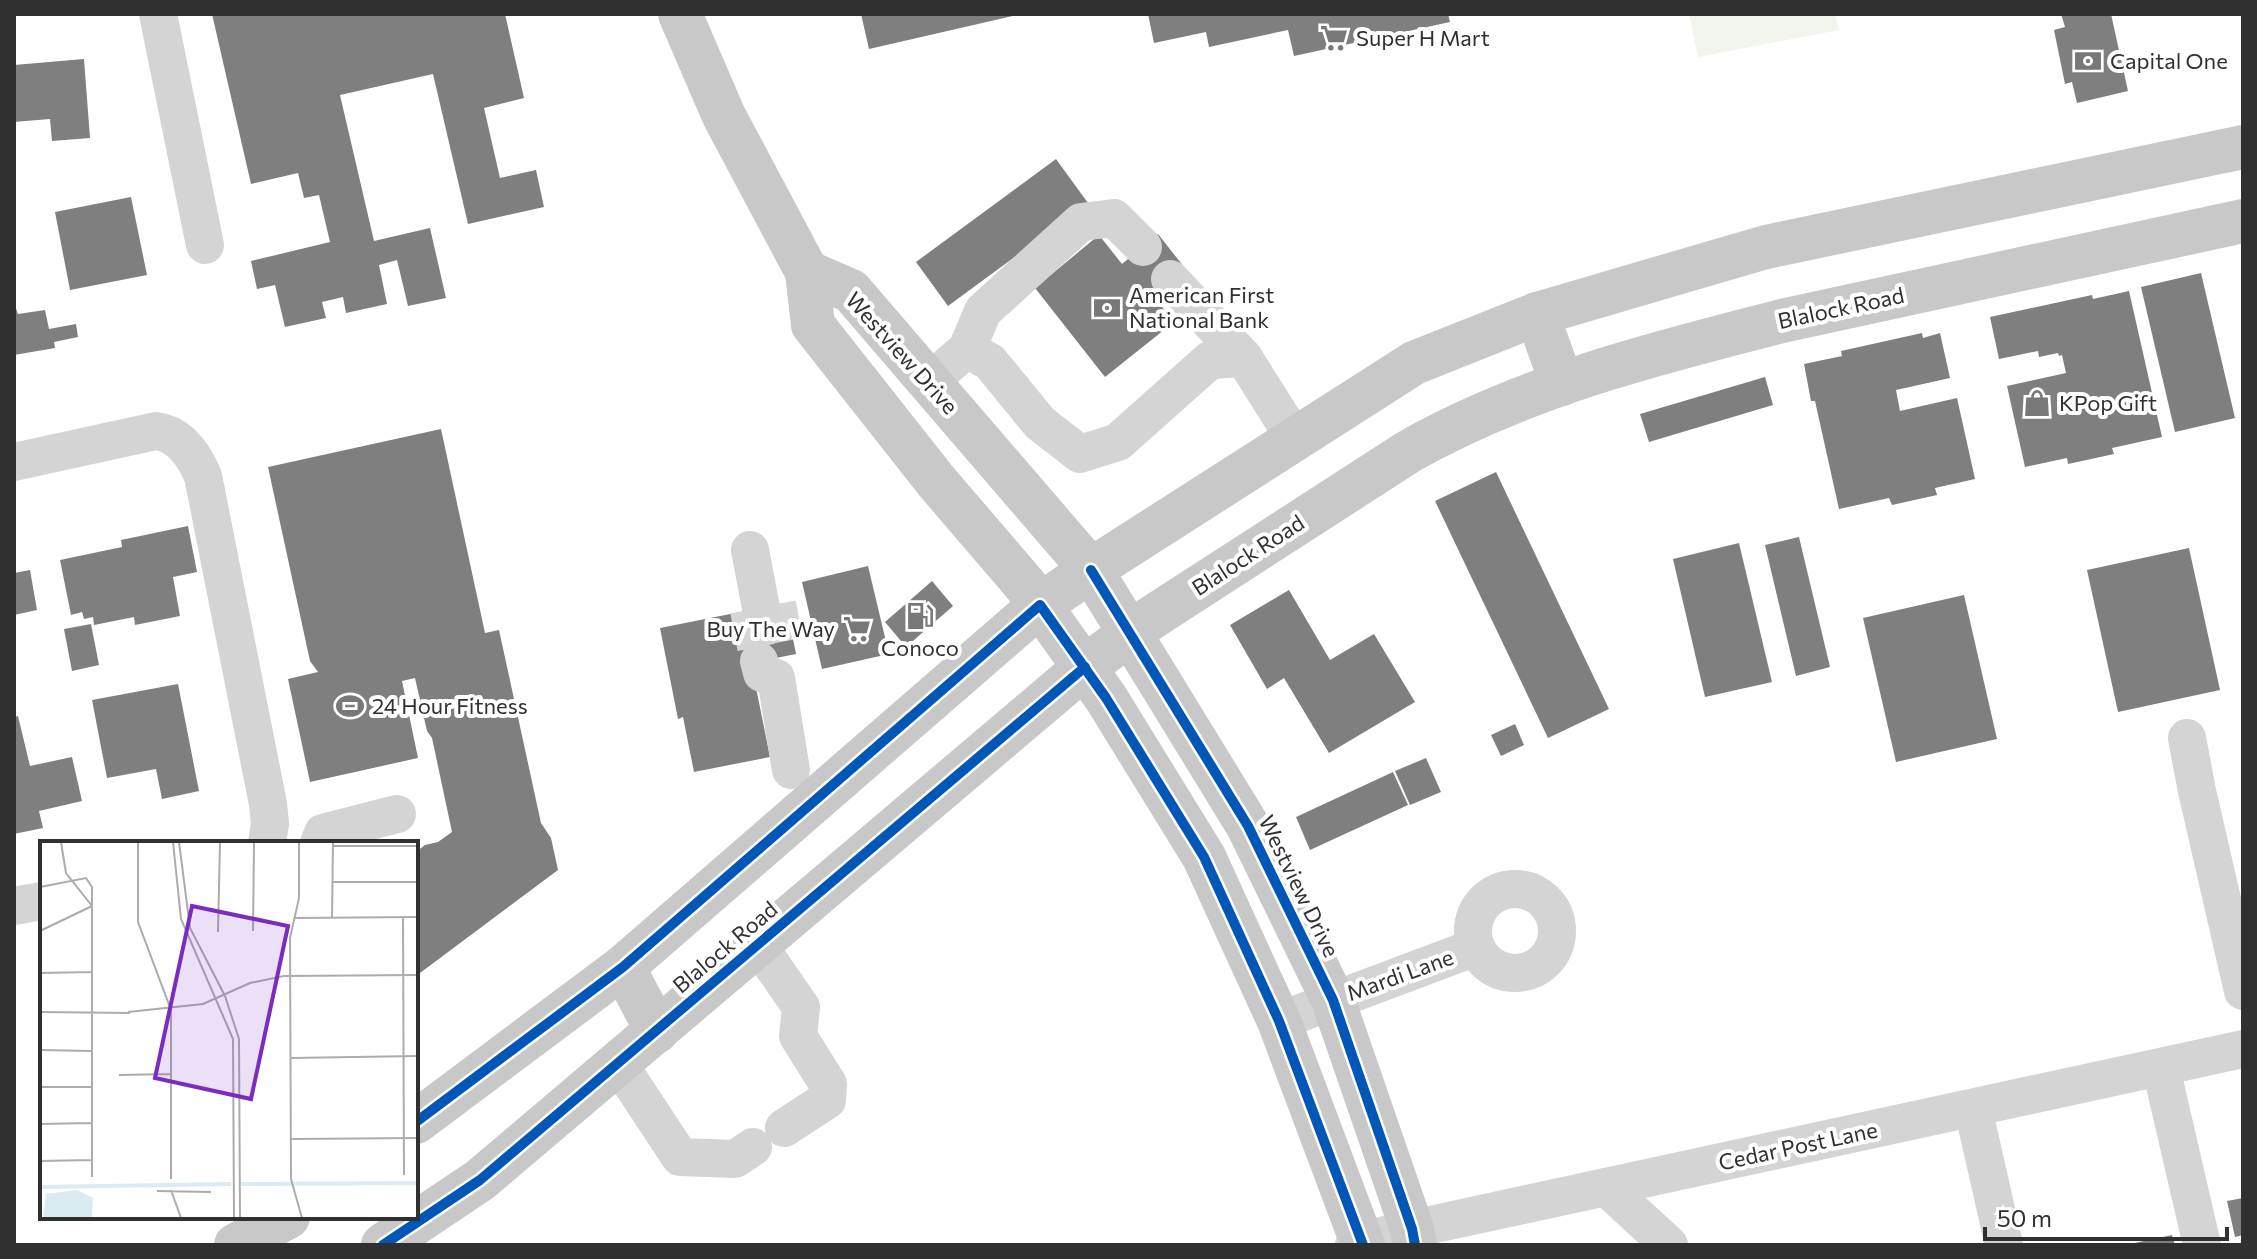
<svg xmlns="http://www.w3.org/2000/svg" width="2257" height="1259" font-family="Commissioner,sans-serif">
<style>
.green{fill:#f2f5ed}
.building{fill:#7f7f7f}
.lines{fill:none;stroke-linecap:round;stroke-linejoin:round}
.minor-tunnel{stroke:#d6d6d6;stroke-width:38;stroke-dasharray:38 19;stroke-linecap:butt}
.minor{stroke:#d4d4d4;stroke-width:38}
.major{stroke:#c8c8c8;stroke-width:44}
.cycleway-casing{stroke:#fff;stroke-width:15}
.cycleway{stroke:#0057b8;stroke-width:10}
.labels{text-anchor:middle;stroke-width:8;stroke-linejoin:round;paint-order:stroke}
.poi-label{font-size:22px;fill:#303030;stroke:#fff;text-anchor:start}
.street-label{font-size:22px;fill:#303030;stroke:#fff}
.inset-river{fill:none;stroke:#dbebf2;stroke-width:4}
.inset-road{fill:none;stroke:#acacac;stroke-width:2}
.view{fill:#7b2cbf;fill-opacity:0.15;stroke:#7b2cbf;stroke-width:4}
.inset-edge{fill:none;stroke:#303030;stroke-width:4}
</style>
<rect width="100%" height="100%" fill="#fff"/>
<polygon class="green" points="1689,14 1835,14 1839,30 1698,57"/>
<g class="building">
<polygon points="212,14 505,14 524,98 484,108 500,178 536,170 544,207 468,224 433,74 340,95 374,241 430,228 446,298 408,306 397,260 379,265 387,304 346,313 343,297 322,302 326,318 285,327 275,285 257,289 251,261 330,242 319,195 304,198 298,173 251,184"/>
<polygon points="861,14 1017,14 1017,15 869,49"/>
<polygon points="1148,14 1448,14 1450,22 1294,56 1288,30 1209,47 1206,32 1154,43"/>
<polygon points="2061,14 2111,14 2128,91 2077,103 2072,82 2065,84 2054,30 2065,27"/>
<polygon points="84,59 90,138 52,141 50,119 14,122 14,65"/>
<polygon points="1056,159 1088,203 948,306 916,262"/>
<polygon points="131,197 147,275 70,290 55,212"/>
<polygon points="1158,234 1184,267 1152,294 1174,322 1105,377 1035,288 1099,235 1122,264"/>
<polygon points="2201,273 2235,418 2175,432 2141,287"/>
<polygon points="2129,291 2162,437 2112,448 2114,454 2068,464 2067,458 2025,467 2007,386 2066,373 2062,355 2059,356 2058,353 2039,357 2038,351 1999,359 1990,317 2092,295 2093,299"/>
<polygon points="14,303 18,314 45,310 49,329 76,324 78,337 54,342 55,348 14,355"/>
<polygon points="1922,333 1923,338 1940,333 1950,378 1896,390 1900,411 1957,398 1975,479 1935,488 1937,495 1892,505 1889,498 1839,509 1815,401 1811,401 1804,364 1842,356 1841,351"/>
<polygon points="1765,377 1773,405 1649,442 1640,414"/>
<polygon points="441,429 485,633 499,630 541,823 551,838 558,870 416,976 416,852 425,845 438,842 452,832 432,738 427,731 415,678 402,681 418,758 310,782 288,679 318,672 310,661 268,467"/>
<polygon points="1496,472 1609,709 1548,738 1435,501"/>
<polygon points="188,526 197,572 173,577 180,616 135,625 134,617 94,625 93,617 84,619 82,612 71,615 60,560 122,547 121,540"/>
<polygon points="1799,537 1830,667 1796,676 1765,545"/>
<polygon points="1739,543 1772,682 1705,697 1673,559"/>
<polygon points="2189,548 2220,690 2118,712 2087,570"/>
<polygon points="868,566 889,654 822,669 802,582"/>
<polygon points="30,570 37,610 14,615 14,573"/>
<polygon points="932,581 953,606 906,647 885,622"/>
<polygon points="1289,590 1330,660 1374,634 1415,702 1329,753 1284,678 1267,689 1230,625"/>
<polygon points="1964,595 1997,739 1896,762 1863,618"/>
<polygon points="786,603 796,654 751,663 770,757 694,772 683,717 678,719 660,628"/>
<polygon points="91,624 99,665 72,671 64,629"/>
<polygon points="178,684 199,791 162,799 156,769 107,778 92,700"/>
<polygon points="18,716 30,766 72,757 82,801 39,811 43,828 14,834 14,717"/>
<polygon points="1515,724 1524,745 1501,756 1491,735"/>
<polygon points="1426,758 1441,792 1410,805 1395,771"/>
<polygon points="1393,772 1408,805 1310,850 1296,817"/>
<polygon points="2243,1198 2243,1235 2235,1237 2227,1201"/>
<polygon points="2172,1235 2175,1245 2130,1245 2130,1244"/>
</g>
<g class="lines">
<g class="minor-tunnel">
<polyline points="777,604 787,656"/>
<polyline points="749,610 759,661"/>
</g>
<g class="minor">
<polyline points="158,14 205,245"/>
<polyline points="1170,279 1244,358"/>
<polyline points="967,349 983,311 1081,222 1114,218 1143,247"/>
<polyline points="929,382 967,349 990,362 1040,423 1080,454 1118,442 1210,360 1244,358 1295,439"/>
<path d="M 14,462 L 156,431 C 180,434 194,455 203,476 L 268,804 L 270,824 L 267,843"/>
<polyline points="750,550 761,608"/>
<polyline points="759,661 762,673 776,678 791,770"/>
<polyline points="2187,738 2197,791 2243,991"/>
<polyline points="319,843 323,833 397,814"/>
<circle cx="1515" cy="931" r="42"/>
<polyline points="14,906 42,901"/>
<polyline points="758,945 801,1007 798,1036 828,1084 827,1100 784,1128"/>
<polyline points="1279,1021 1476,947"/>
<polyline points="618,1063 680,1157 735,1159 753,1147"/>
<polyline points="2161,1068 2202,1245"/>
<polyline points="1973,1108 2004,1245"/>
<polyline points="1606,1187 1669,1245"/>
<polyline points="1354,1245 1362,1240 1412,1229 2243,1049"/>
</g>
<g class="major">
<polyline points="680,14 724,116 807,272 813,325 936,481 1026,586 1106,698 1204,857 1279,1021 1363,1245"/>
<polyline points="807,272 851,291 1091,570 1248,826 1333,1000 1412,1229 1415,1245"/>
<polyline points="1537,314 1562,384"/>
<polyline points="623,967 657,1031"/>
<polyline points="416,1122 623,967 1040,605 1103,562 1414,363 1537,314 1766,247 2243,147"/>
<polyline points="236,1245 288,1217"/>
<path d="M 383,1245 L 480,1180 L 1085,667 L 1148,620 L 1408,452 C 1522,387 1655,353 1782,321 L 2243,221"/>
</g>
<g class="cycleway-casing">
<g id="cycleway">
<polyline points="1091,570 1248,826 1333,1000 1412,1229 1415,1245"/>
<polyline points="416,1122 623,967 1040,605 1106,698 1204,857 1279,1021 1363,1245"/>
<polyline points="383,1245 480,1180 1085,667"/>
</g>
</g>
<use href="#cycleway" class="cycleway"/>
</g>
<defs>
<g id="supermarket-bare" transform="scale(2.16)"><path d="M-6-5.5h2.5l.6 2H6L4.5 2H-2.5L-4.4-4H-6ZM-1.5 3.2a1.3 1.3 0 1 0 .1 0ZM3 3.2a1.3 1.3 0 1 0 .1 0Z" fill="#787878" stroke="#fff" stroke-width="2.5" paint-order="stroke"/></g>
<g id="bank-bare" transform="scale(2.16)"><path d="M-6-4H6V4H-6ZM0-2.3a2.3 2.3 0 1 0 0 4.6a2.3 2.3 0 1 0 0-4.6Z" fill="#787878" stroke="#fff" stroke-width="2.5" paint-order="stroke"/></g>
<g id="shop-bare" transform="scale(2.16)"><path d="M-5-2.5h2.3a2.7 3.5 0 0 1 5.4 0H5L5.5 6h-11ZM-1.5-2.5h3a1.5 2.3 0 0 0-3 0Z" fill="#787878" stroke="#fff" stroke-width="2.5" paint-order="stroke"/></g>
<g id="fuel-bare" transform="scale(2.16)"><path d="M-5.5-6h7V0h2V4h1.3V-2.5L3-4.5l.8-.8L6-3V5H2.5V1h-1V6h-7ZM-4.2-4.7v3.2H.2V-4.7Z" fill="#787878" stroke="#fff" stroke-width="2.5" paint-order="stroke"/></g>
<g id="stadium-bare" transform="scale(2.16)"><path d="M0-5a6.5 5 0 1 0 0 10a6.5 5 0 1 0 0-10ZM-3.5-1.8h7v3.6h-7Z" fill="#787878" stroke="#fff" stroke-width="2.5" paint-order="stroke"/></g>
</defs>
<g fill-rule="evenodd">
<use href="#supermarket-bare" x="1334" y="38"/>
<use href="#bank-bare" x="2088" y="61"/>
<use href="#bank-bare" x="1107" y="308"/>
<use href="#shop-bare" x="2037" y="403"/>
<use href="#fuel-bare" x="920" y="616"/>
<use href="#supermarket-bare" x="857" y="629"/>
<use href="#stadium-bare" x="350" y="706"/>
</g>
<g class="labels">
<g class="poi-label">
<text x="1356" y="46">Super H Mart</text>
<text x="2110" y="69">Capital One</text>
<text x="1129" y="303">American First<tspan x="1129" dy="25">National Bank</tspan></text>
<text x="2059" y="411">KPop Gift</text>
<text x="835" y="637" text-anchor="end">Buy The Way</text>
<text x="920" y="656" text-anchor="middle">Conoco</text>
<text x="372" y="714">24 Hour Fitness</text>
</g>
<g class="street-label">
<text transform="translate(1841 308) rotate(-12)" y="8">Blalock Road</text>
<text transform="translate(902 353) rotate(48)" y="8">Westview Drive</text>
<text transform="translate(1248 555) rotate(-33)" y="8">Blalock Road</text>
<text transform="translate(1299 886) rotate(64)" y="8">Westview Drive</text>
<text transform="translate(725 947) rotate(-40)" y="8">Blalock Road</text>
<text transform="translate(1400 975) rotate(-20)" y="8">Mardi Lane</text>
<text transform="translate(1798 1146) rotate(-12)" y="8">Cedar Post Lane</text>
</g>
</g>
<g transform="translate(40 841)">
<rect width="378" height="378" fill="#fff"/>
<path d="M 37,349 L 53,357 L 52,377 L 3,377 L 6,353 Z" fill="#dbebf2"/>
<path class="inset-river" d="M 201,343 L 378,342M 0,346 L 191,343"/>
<path class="inset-road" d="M 21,1 L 26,32 L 52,65 L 52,336M 98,1 L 98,81 L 131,169 L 131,338M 133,1 L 141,78 L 193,198 L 194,377M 139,1 L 150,87 L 185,155 L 199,198 L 200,377M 259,1 L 259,57 L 250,97 L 251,338 L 262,377M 293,5 L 378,5M 293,41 L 378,41M 0,46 L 46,37 L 52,46 L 52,65 L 0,90M 363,76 L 364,334M 254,77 L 378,76M 292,77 L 293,1M 213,90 L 214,1M 178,91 L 180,1M 0,132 L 52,131M 0,171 L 90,172M 88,171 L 163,163 L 210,142 L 244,135 L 378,134M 0,209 L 52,210M 251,217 L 378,215M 79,234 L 131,233M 0,246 L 51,246M 0,283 L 52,282M 251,298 L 378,297M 0,320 L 52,319M 131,349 L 141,377M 117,350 L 171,351"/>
<path class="view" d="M 152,65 L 248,85 L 211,258 L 115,237 Z"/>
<rect width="378" height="378" class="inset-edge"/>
</g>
<rect width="2257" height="1259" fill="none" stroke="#303030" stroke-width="32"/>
<path d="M1985 1227v12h242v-12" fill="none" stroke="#303030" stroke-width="4"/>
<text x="1997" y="1227" font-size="24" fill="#303030" stroke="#ffffff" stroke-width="6" paint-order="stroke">50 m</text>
</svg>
